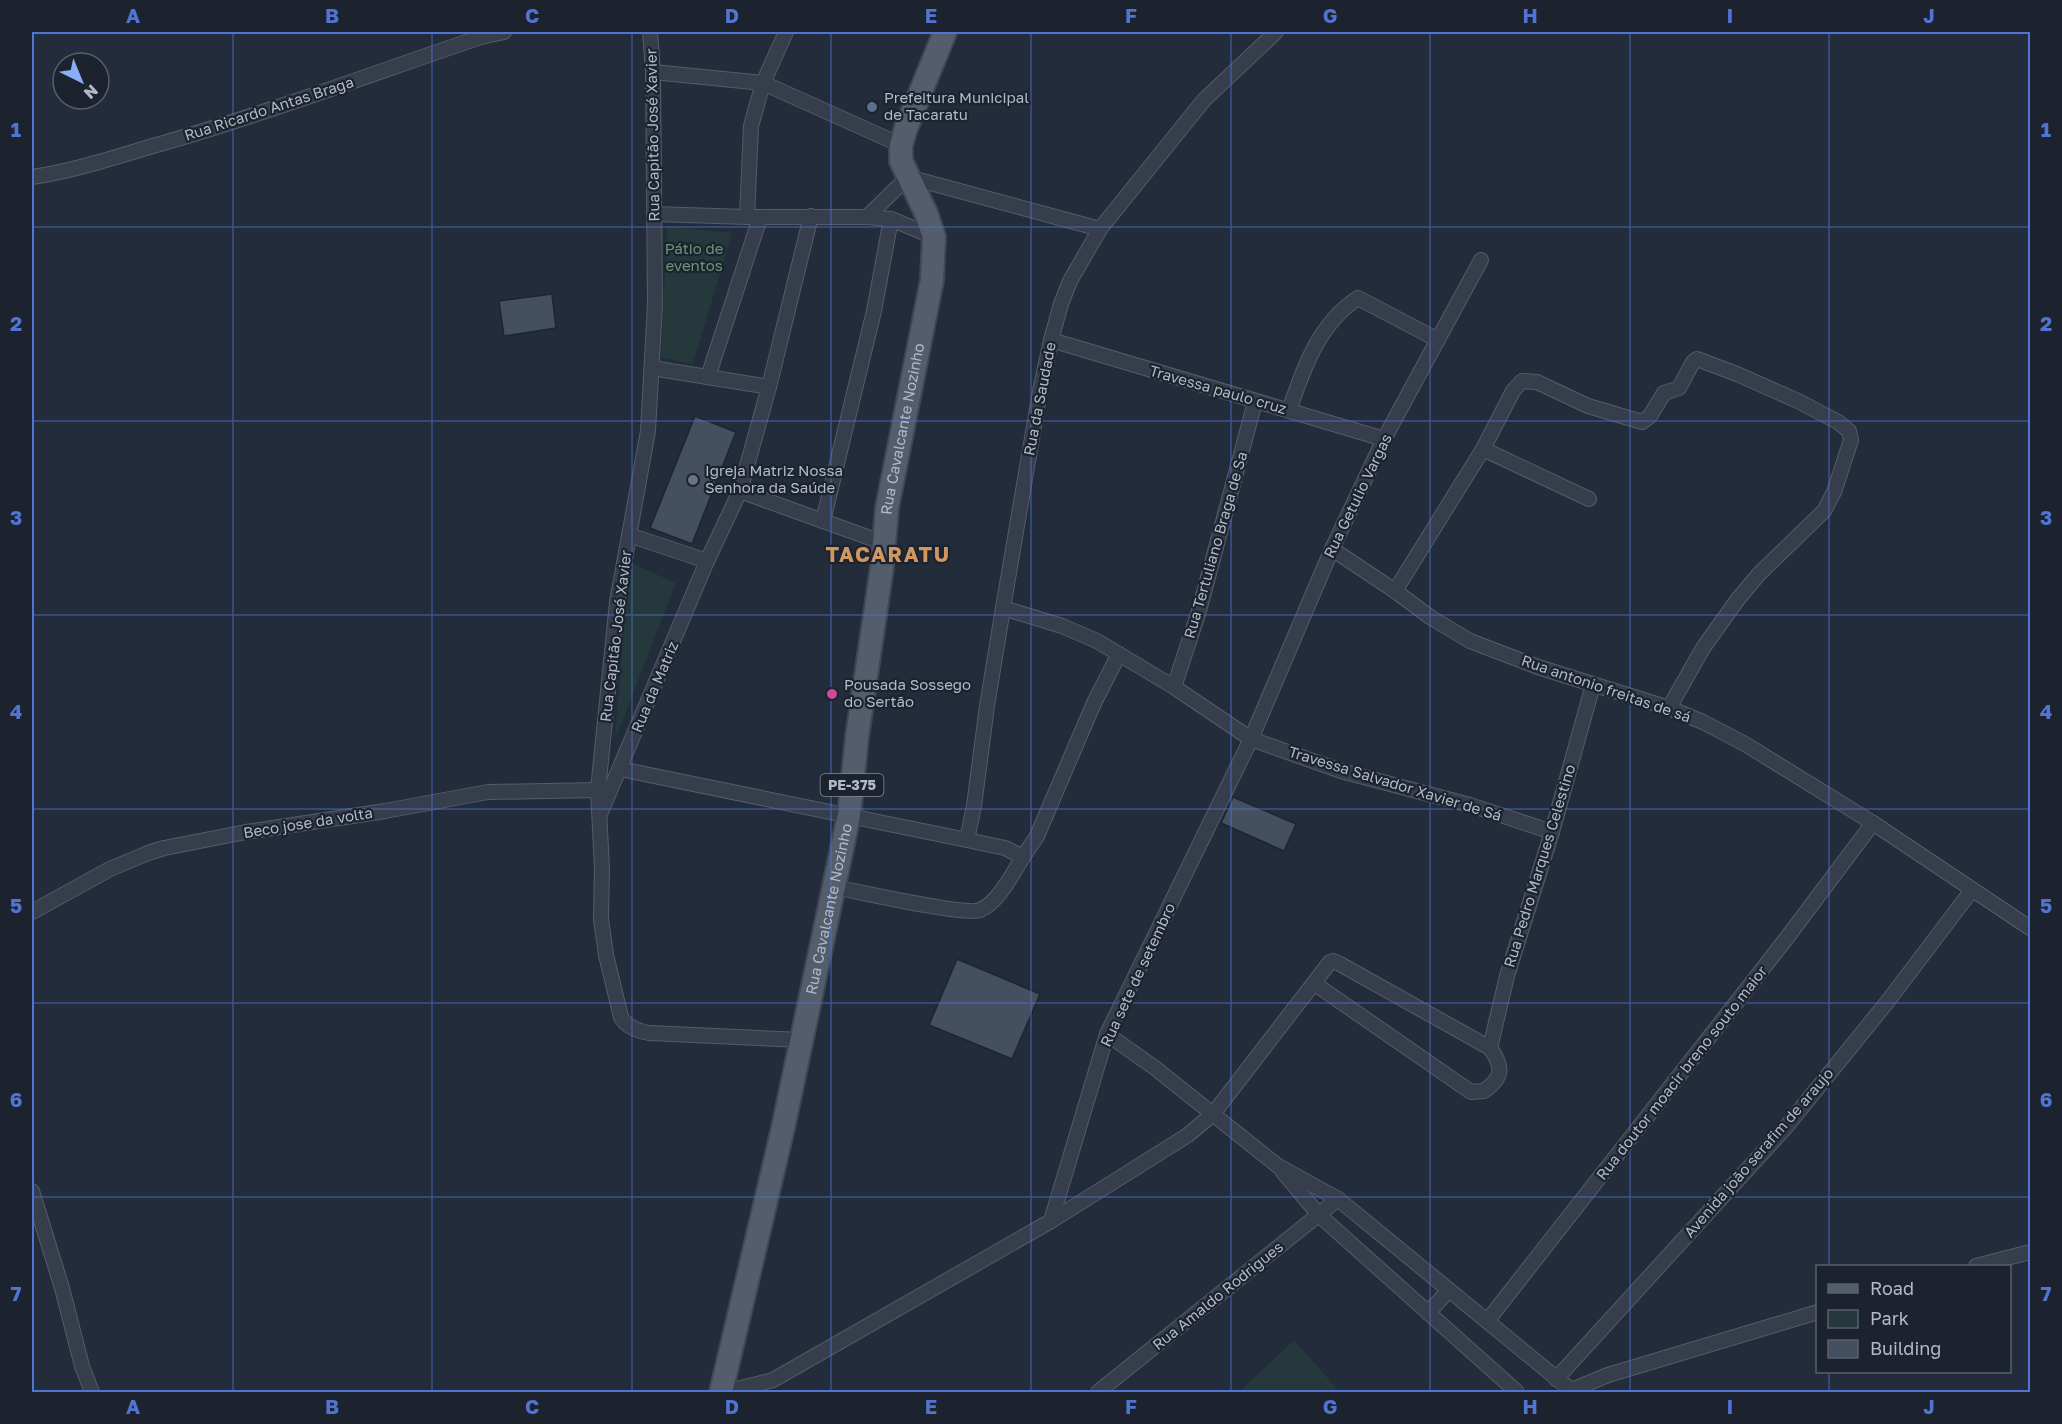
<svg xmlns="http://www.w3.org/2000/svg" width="2062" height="1424" font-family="'Golos Text',sans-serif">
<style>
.green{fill:#25383b}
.building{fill:#444f5f;stroke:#1e2532;stroke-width:1.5}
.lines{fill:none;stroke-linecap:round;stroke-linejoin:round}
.street-casing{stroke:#555c69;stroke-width:16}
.primary-casing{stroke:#404754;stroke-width:26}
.street{stroke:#363e4b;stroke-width:14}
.primary{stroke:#545d6b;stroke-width:22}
.grid{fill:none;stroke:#5173d2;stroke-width:1.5;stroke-opacity:0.55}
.service-dot{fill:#5c6f8a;stroke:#1c232f;stroke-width:2}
.worship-dot{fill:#6b7280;stroke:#1c232f;stroke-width:2}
.hotel-dot{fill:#d1479c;stroke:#1c232f;stroke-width:2}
.labels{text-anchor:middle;stroke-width:4.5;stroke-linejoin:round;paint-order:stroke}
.shield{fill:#1c232f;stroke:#858c99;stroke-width:1.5}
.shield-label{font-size:14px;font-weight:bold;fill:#b2b9c7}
.poi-label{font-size:15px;fill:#b2b9c7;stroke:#1c232f;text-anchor:start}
.street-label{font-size:15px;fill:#b2b9c7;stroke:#1c232f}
.park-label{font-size:15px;fill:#699776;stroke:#1c232f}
.district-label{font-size:21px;font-weight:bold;letter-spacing:1.5px;fill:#d19762;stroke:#1c232f}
.neatline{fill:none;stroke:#5173d2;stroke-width:2}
.grid-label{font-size:20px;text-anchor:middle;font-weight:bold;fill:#5173d2}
</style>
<rect width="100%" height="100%" fill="#232c3a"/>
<g class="green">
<polygon points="667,226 732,233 693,364 661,358"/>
<polygon points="629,562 676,583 615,740"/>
<polygon points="1294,1340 1340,1392 1239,1392"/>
</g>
<g class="building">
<polygon points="552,294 556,328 504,336 499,301"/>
<polygon points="695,416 736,432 692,544 650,528"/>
<polygon points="1233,797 1296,824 1284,851 1221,823"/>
<polygon points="957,959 1040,994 1012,1059 929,1025"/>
</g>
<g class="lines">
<g class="street-casing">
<g id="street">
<path d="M 650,32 L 653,72 L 655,304 L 648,431 L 617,602 L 598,790 L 602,868 L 601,919 L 606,955 L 621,1017 C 626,1027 638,1031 649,1033 L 802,1040"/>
<polyline points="653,72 763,83 901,145"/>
<path d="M 32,177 C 75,171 118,156 160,144 C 268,113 374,73 481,37 L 504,32"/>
<polyline points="654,214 747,217 867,217 891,219 934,237"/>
<polyline points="747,217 751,126 763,83 786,32"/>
<polyline points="867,217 908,177 1100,229"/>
<polyline points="1051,340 1384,439"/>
<polyline points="652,368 769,387"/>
<polyline points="708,377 760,218"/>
<path d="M 1289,411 C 1303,369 1319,323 1358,298 L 1438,340"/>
<polyline points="1483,449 1589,499"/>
<polyline points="740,491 884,543"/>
<polyline points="823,521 874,311 891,219"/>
<polyline points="629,535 707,561"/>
<polyline points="1332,549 1395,591 1430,617 1470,641 1538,667 1669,708 1703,722 1745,744 1873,823 2030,928"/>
<polyline points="1395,591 1483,449 1513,391 1522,381 1537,382 1588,406 1642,422 1650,416 1664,393 1679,388 1693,362 1697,359 1737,374 1798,401 1838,422 1849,431 1851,440 1834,492 1824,511 1759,574 1738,599 1703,648 1669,708"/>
<polyline points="1003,608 1062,626 1097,641 1174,687 1251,739 1341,771 1470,805 1552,832"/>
<polyline points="1174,687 1199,611 1255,402"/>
<polyline points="620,769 967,840 1005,848 1023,857 1037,836 1094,703 1119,654"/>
<polyline points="601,812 707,561 740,491 769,387 811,216"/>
<polyline points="967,840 974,806 987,706 1003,608 1040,391 1051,340 1061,304 1070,281 1100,229 1204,100 1276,32"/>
<path d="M 834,887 C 856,891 965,916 980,910 C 998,903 1013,873 1023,857"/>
<polyline points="32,912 110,869 148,853 164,848 246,832 385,811 488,792 598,790"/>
<polyline points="1107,1034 1155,1068 1278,1166 1338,1199 1571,1390"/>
<polyline points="1490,1048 1507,976 1552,832 1593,685"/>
<polyline points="1283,1172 1319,1215 1517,1392"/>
<polyline points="32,1191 62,1288 82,1366 92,1392"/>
<polyline points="1051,1221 1107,1034 1251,739 1332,549 1384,439 1481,260"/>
<polyline points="1976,1266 2030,1252"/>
<polyline points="1428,1313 1449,1290"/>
<polyline points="1488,1320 1786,939 1873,823"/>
<polyline points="1556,1379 1786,1127 1888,1001 1972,890"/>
<path d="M 725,1392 L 773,1380 L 1051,1221 L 1188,1135 L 1213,1114 L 1330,962 L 1333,961 L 1340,964 L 1490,1048 C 1503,1066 1504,1077 1484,1091 L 1471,1092 L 1315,984"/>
<polyline points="1098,1392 1338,1199"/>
<polyline points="1567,1392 1608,1375 1818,1312"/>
</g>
</g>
<g class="primary-casing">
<g id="primary">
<path id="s1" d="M 721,1392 L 783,1128 L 849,815 L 857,737 L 882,567 L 887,508 L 932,280 L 934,237 L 926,213 L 901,161 L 901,145 L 906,128 L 945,32"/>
</g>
</g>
<use href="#street" class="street"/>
<use href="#primary" class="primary"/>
</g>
<path class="grid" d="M 233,32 L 233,1392M 432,32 L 432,1392M 632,32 L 632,1392M 831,32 L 831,1392M 1031,32 L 1031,1392M 1231,32 L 1231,1392M 1430,32 L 1430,1392M 1630,32 L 1630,1392M 1829,32 L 1829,1266M 32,227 L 2030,227M 32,421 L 2030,421M 32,615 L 2030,615M 32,809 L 2030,809M 32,1003 L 2030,1003M 32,1197 L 2030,1197M 1829,1372 L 1829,1392"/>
<circle class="service-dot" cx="872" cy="107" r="6"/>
<circle class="worship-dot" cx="693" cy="480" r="6"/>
<circle class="hotel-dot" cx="832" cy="694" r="6"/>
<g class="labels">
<rect class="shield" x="820.5" y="774" width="63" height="22" rx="4.5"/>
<g class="shield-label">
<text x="852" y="790">PE-375</text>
</g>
<g class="poi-label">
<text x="884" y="103">Prefeitura Municipal<tspan x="884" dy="17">de Tacaratu</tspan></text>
<text x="705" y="476">Igreja Matriz Nossa<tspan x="705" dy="17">Senhora da Saúde</tspan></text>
<text x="844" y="690">Pousada Sossego<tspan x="844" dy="17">do Sertão</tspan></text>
</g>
<g class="street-label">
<text transform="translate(269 109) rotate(-18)" y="5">Rua Ricardo Antas Braga</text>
<text transform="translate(653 135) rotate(-91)" y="5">Rua Capitão José Xavier</text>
<text transform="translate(1218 390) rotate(16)" y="5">Travessa paulo cruz</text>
<text transform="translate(1040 399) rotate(-79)" y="5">Rua da Saudade</text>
<text dy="5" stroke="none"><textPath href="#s1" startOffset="981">Rua Cavalcante Nozinho</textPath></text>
<text transform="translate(1358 496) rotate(-64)" y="5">Rua Getulio Vargas</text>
<text transform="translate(1216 545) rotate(-74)" y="5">Rua Tertuliano Braga de Sa</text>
<text transform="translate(616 636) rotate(-83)" y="5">Rua Capitão José Xavier</text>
<text transform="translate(655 687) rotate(-67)" y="5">Rua da Matriz</text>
<text transform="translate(1606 689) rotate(19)" y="5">Rua antonio freitas de sá</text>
<text transform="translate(1395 784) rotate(17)" y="5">Travessa Salvador Xavier de Sá</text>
<text transform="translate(308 823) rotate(-9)" y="5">Beco jose da volta</text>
<text transform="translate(1540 866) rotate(-73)" y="5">Rua Pedro Marques Celestino</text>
<text dy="5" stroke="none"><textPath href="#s1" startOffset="495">Rua Cavalcante Nozinho</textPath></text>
<text transform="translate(1138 975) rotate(-65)" y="5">Rua sete de setembro</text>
<text transform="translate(1682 1073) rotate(-52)" y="5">Rua doutor moacir breno souto maior</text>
<text transform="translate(1759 1153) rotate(-49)" y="5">Avenida joão serafim de araujo</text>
<text transform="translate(1218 1296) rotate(-39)" y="5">Rua Amaldo Rodrigues</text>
</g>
<g class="park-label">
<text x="694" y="254">Pátio de<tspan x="694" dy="17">eventos</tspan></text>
</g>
<g class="district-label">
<text x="888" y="562">TACARATU</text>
</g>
</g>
<rect width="2062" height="1424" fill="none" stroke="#1c232f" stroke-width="66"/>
<rect x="1816" y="1265" width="195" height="108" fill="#1c232f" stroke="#585f6c" stroke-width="1.5"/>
<rect x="1828" y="1284" width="30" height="9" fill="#545d6b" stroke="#585f6c" stroke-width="1.5"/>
<text x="1870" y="1295" font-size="18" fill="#b2b9c7">Road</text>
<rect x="1828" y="1310" width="30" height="18" fill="#25383b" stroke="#585f6c" stroke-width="1.5"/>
<text x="1870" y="1325" font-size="18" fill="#b2b9c7">Park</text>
<rect x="1828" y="1340" width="30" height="18" fill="#444f5f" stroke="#585f6c" stroke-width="1.5"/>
<text x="1870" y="1355" font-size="18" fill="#b2b9c7">Building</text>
<g transform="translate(81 81) rotate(137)"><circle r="28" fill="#1c232f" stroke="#585f6c" stroke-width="1.5"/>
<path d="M0-4.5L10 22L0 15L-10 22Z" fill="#88aef5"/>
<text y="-9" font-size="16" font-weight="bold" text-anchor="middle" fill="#b2b9c7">N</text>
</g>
<rect x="33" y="33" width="1996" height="1358" class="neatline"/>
<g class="grid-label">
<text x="133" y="23">A</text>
<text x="332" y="23">B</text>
<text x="532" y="23">C</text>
<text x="732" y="23">D</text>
<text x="931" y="23">E</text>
<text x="1131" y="23">F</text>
<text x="1330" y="23">G</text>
<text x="1530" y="23">H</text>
<text x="1730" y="23">I</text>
<text x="1929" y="23">J</text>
<text x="16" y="137">1</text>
<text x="2046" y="137">1</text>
<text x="16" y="331">2</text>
<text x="2046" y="331">2</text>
<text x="16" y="525">3</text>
<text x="2046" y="525">3</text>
<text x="16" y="719">4</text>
<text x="2046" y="719">4</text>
<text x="16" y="913">5</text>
<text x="2046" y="913">5</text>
<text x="16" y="1107">6</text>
<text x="2046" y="1107">6</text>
<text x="16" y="1301">7</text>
<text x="2046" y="1301">7</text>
<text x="133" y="1414">A</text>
<text x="332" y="1414">B</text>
<text x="532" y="1414">C</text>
<text x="732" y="1414">D</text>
<text x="931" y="1414">E</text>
<text x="1131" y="1414">F</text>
<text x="1330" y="1414">G</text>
<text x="1530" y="1414">H</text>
<text x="1730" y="1414">I</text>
<text x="1929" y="1414">J</text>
</g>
</svg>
